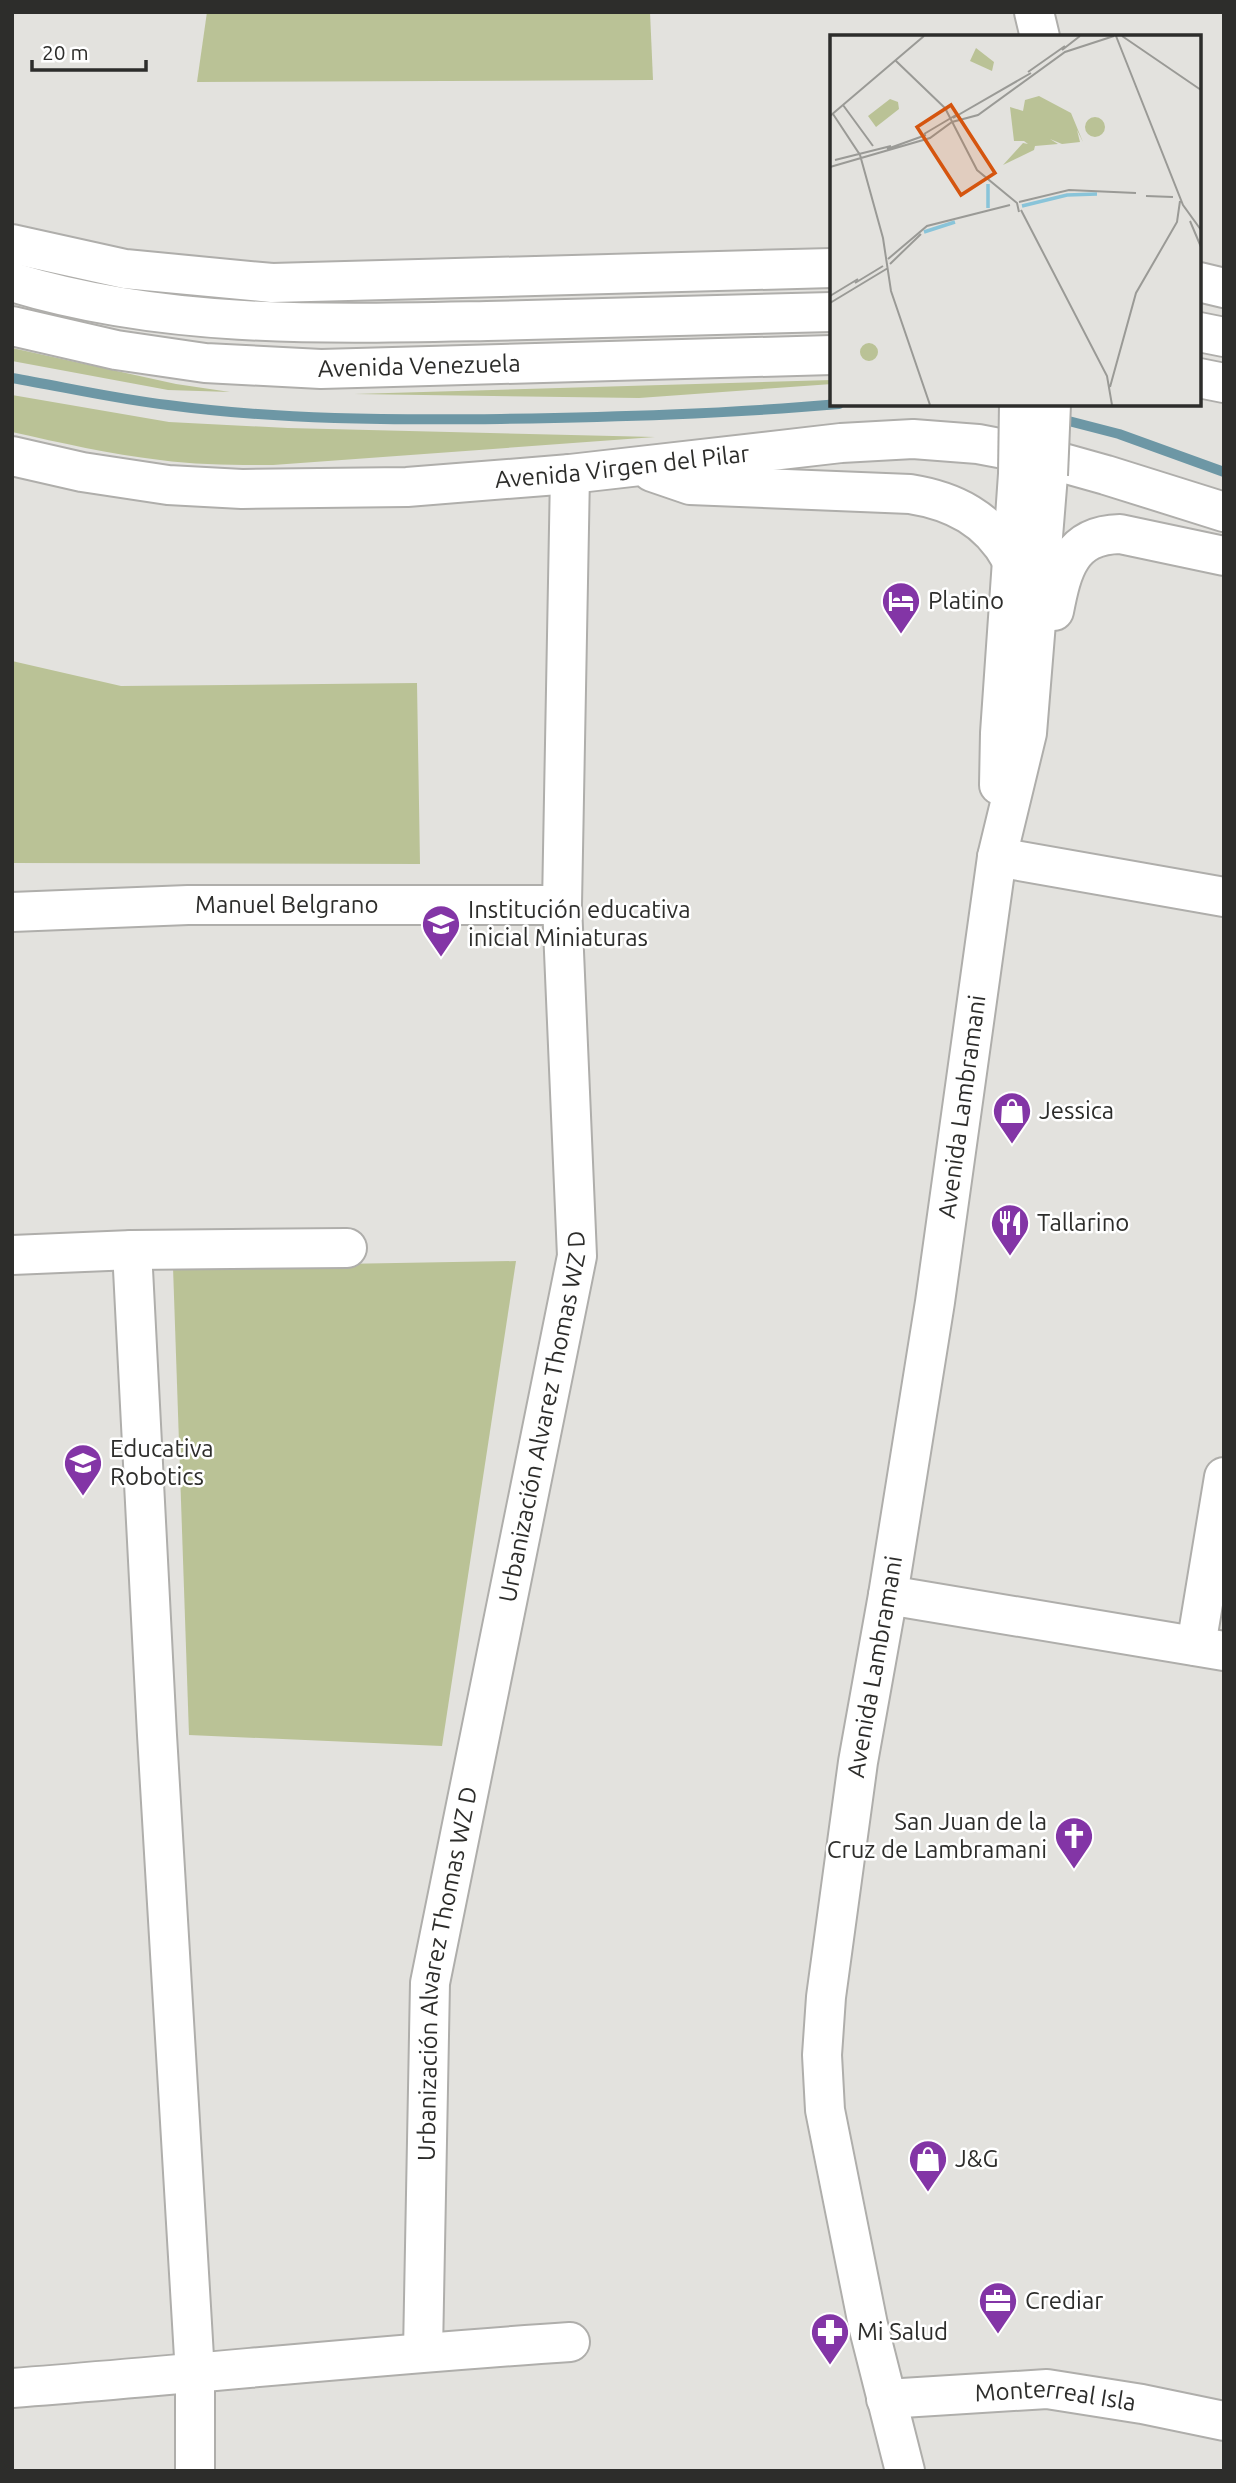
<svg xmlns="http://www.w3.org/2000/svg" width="1236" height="2483" font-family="Ubuntu,sans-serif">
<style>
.green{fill:#bac296}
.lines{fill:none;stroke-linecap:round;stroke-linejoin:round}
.stream{stroke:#6d97a5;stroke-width:10}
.minor-casing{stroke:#afaeab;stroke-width:42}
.major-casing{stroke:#afaeab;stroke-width:42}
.minor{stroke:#fff;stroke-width:38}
.major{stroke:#fff;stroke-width:38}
.major-bridge-casing{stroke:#afaeab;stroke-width:42;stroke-linecap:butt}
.major-bridge{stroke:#fff;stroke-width:38}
.labels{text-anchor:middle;stroke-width:5;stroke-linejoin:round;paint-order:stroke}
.street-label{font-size:24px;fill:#2d2d2b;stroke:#fff}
.poi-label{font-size:24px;fill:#2d2d2b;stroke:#fff;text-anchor:start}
.inset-river{fill:none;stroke:#89c4d9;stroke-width:3.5}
.inset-road{fill:none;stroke:#9a9a96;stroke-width:2}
.view{fill:#d5550f;fill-opacity:0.15;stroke:#d5550f;stroke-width:3.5}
.inset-edge{fill:none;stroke:#2d2d2b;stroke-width:3.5}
</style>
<rect width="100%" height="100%" fill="#e3e2de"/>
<g class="green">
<polygon points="207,12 650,12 653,80 197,82"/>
<polygon points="12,348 176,384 230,392 168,390 12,361"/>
<polygon points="832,380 832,384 639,398 354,394"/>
<path d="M 12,395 L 169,422 L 288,428 L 655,437 L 273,465 C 235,465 197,465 160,460 C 110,454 61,443 12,432 Z"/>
<polygon points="12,661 121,686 417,683 420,864 12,863"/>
<polygon points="516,1261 442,1746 189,1735 173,1267"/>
</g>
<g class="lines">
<g class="stream">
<path d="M 12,378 C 64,387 116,399 168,405 C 278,420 391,420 501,419 C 614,417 727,414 839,404"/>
<polyline points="1057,418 1119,434 1224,472"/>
</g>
<g class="minor-casing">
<g id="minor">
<polyline points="997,857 1224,897"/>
<path id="s1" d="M 12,912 L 188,905 L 562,905"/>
<polyline points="132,1250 157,1735 195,2374 195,2471"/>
<polyline points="12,1255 132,1250 347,1248"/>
<polyline points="888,1595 1224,1651"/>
<polyline points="1196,1646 1224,1477"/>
<path id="s2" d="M 423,2352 L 430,1983 L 577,1256 L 562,905 L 570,474"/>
<path d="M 12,2388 C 198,2374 384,2354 570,2342"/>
<path id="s3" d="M 886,2399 L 1047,2389 L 1142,2404 L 1224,2421"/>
</g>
</g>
<g class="major-casing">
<g id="major">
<polyline points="1034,12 1040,37"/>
<polyline points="12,244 125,269 272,283 832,268"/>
<path d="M 12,282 C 166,329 328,324 487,321 C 602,318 717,315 832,312"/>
<polyline points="1199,282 1224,288"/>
<path id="s4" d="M 12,326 L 116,350 L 205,363 L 321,369 L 832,355"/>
<polyline points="1199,332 1224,337"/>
<polyline points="1199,378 1224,383"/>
<path id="s5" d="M 12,456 L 82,472 L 168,485 L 242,489 L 407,487 L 570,474 L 841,443 L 913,439 L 978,444 L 1031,454 L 1106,475 L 1224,512"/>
<path d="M 652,472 L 690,485 L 910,494 C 954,501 989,519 1011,559"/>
<path d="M 1054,611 C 1062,570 1070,535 1120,534 L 1224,556"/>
<polyline points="999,785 1000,733 1018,474"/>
<path id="s6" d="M 905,2471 L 868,2325 L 825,2110 L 822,2055 L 826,1997 L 858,1762 L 888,1595 L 935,1302 L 997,857 L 1027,733 L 1048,475"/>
</g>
</g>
<use href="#minor" class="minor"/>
<use href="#major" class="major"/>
<g class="major-bridge-casing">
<g id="major-bridge">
<polyline points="1018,474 1019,404"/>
<polyline points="1048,475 1051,404"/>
</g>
</g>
<use href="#major-bridge" class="major-bridge"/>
</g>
<defs>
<g id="hotel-pin" transform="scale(2.0125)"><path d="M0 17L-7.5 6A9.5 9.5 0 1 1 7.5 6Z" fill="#8335a6" stroke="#fff"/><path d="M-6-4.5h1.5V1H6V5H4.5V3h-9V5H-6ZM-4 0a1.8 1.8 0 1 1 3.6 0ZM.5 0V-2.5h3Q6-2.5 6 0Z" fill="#fff"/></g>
<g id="school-pin" transform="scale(2.0125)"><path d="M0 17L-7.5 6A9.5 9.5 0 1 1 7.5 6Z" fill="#8335a6" stroke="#fff"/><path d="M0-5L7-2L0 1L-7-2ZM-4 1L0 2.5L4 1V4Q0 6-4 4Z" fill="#fff"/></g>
<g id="shop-pin" transform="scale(2.0125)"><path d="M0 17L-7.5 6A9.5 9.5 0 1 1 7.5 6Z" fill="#8335a6" stroke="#fff"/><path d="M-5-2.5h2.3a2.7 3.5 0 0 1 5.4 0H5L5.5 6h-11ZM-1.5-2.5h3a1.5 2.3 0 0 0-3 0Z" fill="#fff"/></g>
<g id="restaurant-pin" transform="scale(2.0125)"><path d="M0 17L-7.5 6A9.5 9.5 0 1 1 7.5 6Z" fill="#8335a6" stroke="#fff"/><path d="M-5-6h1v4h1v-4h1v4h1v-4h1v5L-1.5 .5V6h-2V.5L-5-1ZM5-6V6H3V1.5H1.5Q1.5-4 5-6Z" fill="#fff"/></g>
<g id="church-pin" transform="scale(2.0125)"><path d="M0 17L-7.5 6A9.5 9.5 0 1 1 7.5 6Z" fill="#8335a6" stroke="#fff"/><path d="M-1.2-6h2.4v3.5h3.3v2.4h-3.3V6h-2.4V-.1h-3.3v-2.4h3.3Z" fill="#fff"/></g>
<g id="office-pin" transform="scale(2.0125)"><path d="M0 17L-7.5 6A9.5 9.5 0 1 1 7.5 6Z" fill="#8335a6" stroke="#fff"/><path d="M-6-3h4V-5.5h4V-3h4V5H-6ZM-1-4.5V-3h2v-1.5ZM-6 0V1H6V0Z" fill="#fff"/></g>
<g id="pharmacy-pin" transform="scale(2.0125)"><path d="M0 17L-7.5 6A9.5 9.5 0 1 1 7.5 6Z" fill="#8335a6" stroke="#fff"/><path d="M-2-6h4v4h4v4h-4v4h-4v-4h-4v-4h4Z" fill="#fff"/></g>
</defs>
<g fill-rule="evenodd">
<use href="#hotel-pin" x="901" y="601"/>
<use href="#school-pin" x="441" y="924"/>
<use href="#shop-pin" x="1012" y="1111"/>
<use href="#restaurant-pin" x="1010" y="1223"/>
<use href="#school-pin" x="83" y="1463"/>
<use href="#church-pin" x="1074" y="1836"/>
<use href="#shop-pin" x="928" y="2159"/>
<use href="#office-pin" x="998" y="2301"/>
<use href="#pharmacy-pin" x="830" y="2332"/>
</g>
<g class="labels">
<g class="street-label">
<text dy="8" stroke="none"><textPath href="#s4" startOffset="411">Avenida Venezuela</textPath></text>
<text dy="8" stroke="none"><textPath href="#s5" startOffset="614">Avenida Virgen del Pilar</textPath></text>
<text dy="8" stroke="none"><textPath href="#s1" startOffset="275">Manuel Belgrano</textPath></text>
<text dy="8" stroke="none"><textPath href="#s6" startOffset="1384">Avenida Lambramani</textPath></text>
<text dy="8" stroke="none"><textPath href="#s2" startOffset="947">Urbanización Alvarez Thomas WZ D</textPath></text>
<text dy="8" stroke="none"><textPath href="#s6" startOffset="817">Avenida Lambramani</textPath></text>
<text dy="8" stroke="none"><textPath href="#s2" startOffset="380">Urbanización Alvarez Thomas WZ D</textPath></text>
<text dy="8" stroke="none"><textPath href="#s3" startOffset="170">Monterreal Isla</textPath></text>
</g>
<g class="poi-label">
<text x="928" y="609">Platino</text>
<text x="468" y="918">Institución educativa<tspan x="468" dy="28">inicial Miniaturas</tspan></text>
<text x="1039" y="1119">Jessica</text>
<text x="1037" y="1231">Tallarino</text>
<text x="110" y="1457">Educativa<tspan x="110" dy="28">Robotics</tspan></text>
<text x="1047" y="1830" text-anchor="end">San Juan de la<tspan x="1047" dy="28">Cruz de Lambramani</tspan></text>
<text x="955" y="2167">J&amp;G</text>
<text x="1025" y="2309">Crediar</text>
<text x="857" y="2340">Mi Salud</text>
</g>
</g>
<g transform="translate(830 35)">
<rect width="371" height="371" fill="#e3e2de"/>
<path d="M 146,13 L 164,27 L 162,36 L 140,26 ZM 209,61 L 241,78 L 253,107 L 247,95 L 250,107 L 232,109 L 220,104 L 228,109 L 205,111 L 204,115 L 173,130 L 193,108 L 198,109 L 194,106 L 184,106 L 180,72 L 193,76 L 195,65 ZM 60,64 L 68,67 L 69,74 L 46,92 L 38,81 ZM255 92a10 10 0 1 1 20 0a10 10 0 1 1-20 0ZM30 317a9 9 0 1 1 18 0a9 9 0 1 1-18 0Z" fill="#bac296"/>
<path class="inset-river" d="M 192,171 L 237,160 L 267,159M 158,173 L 158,149M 94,197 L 125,187"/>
<path class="inset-road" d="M 286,1 L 353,170 L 371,195M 292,1 L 371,55M 232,15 L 250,1M 66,26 L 117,75M 198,37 L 235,11M 13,70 L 43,111M 115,73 L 147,135 L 187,168 L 189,177M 3,79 L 30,120 L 53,203 L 61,256 L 100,370M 0,81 L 94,1M 123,83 L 201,38M 94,99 L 126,80M 57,114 L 96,100M 5,125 L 61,111M 0,132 L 100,103 L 122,87 L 148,80 L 235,17 L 284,1M 316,161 L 343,162M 189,167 L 239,155 L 306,158M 191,175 L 277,341 L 282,370M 360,186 L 371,212M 58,224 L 97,191 L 180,170M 60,229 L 91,199M 25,248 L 53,231M 0,261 L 28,244M 0,268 L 58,233M 280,352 L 306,258 L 347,187 L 350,166"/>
<path class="view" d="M 121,70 L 165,138 L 131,160 L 87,92 Z"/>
<rect width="371" height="371" class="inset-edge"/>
</g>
<rect width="1236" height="2483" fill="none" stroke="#2d2d2b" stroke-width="28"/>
<path d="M32 60v10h114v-10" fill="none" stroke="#2d2d2b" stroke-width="3.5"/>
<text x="42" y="60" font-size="21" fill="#2d2d2b" stroke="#ffffff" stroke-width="5" paint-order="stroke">20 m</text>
</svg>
